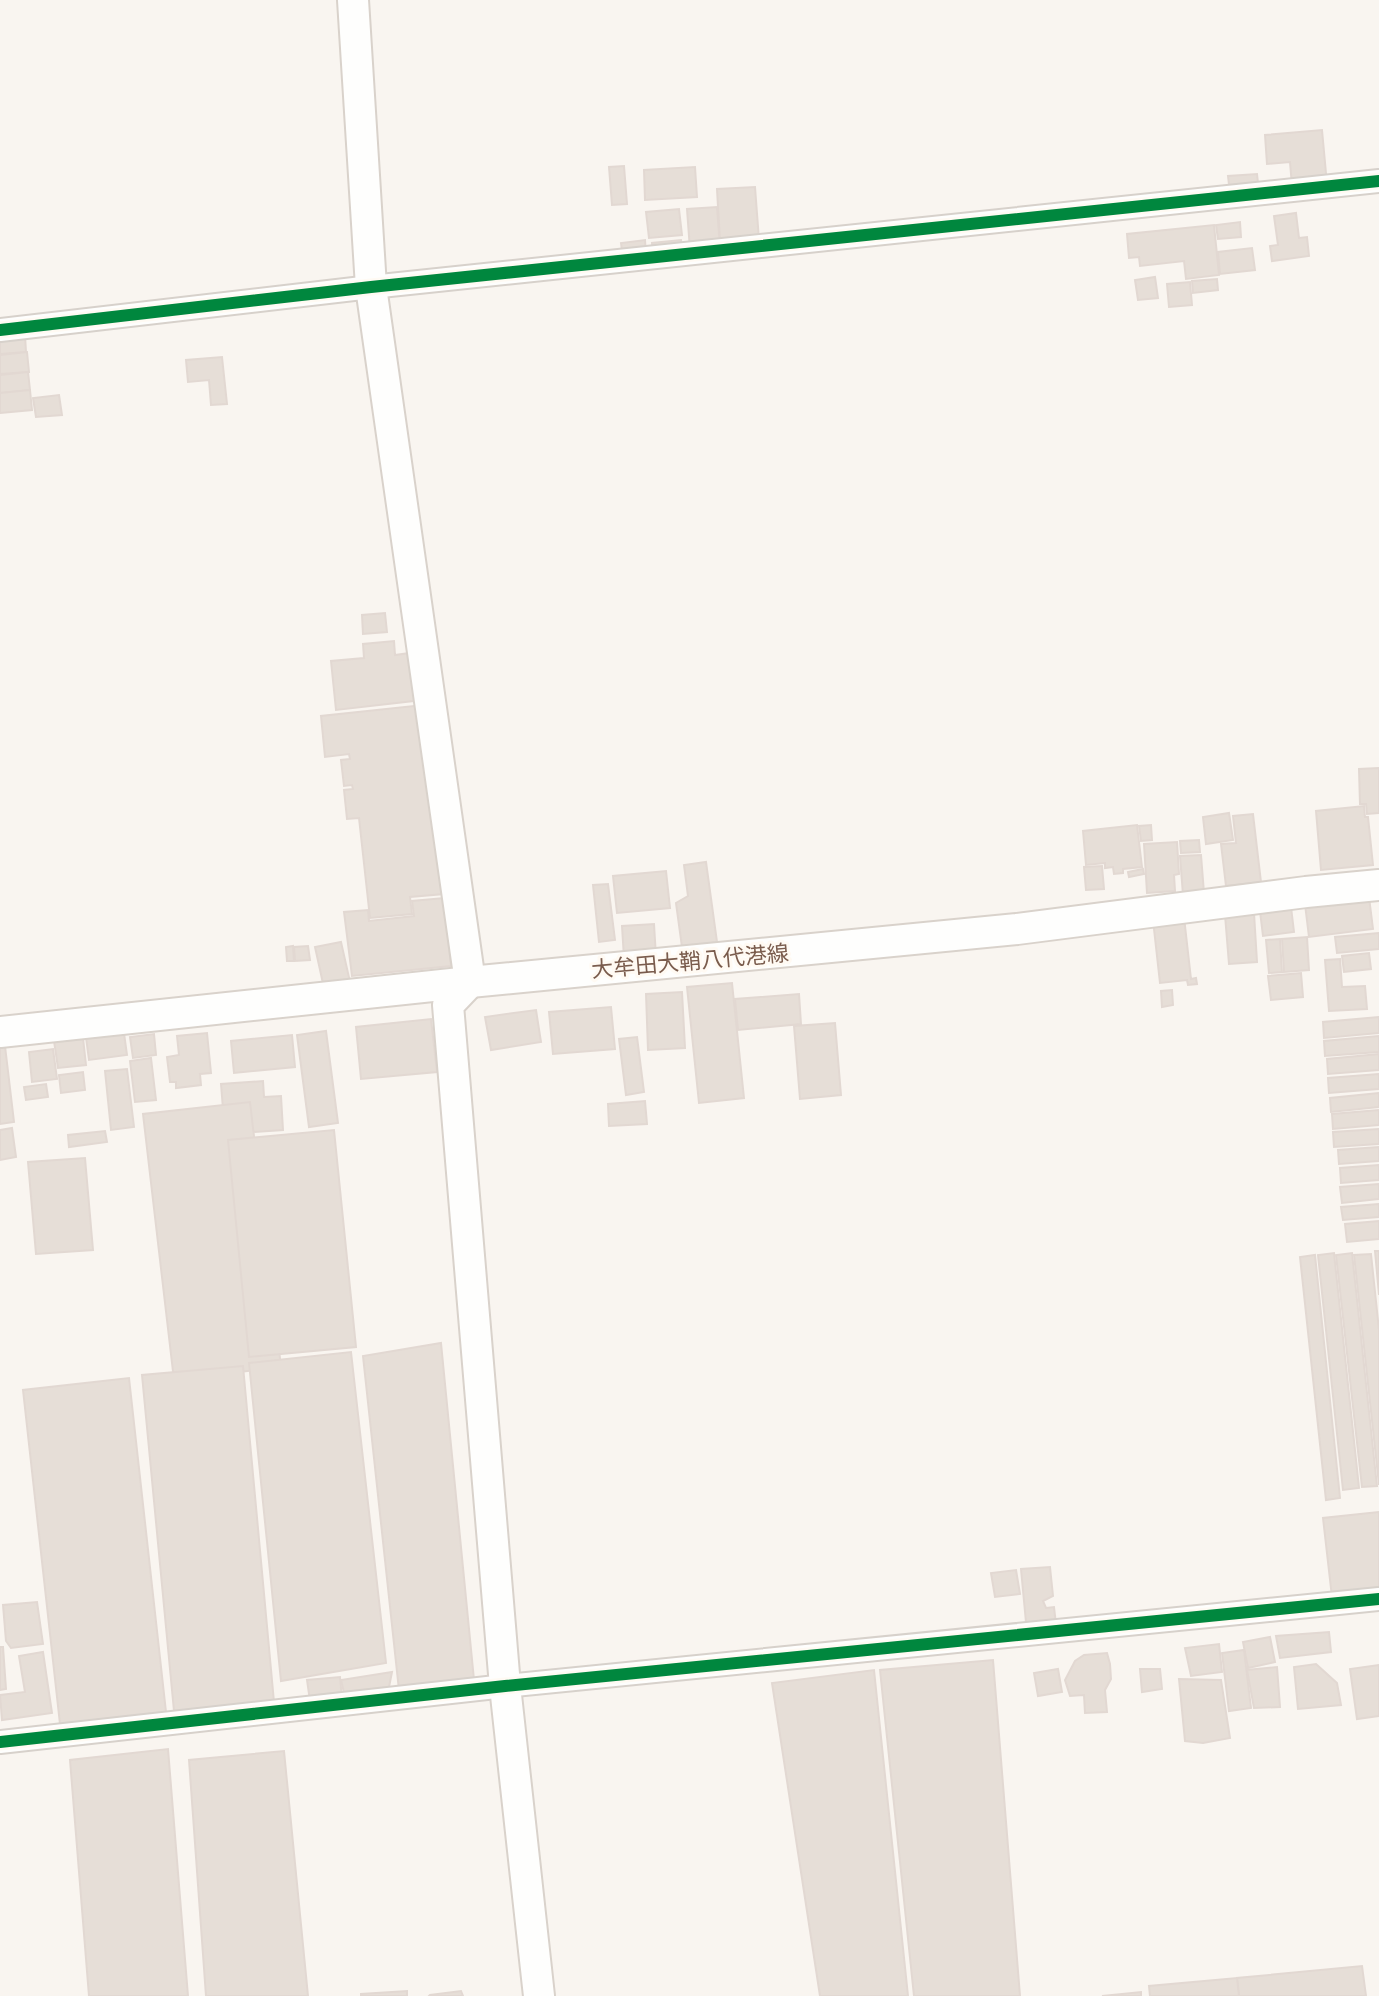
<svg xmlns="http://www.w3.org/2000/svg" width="1379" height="1996" font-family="Raleway,'Noto Sans JP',sans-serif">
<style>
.building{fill:#e6ded7;stroke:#e2d8d2;stroke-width:2}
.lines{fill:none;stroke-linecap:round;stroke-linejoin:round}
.street-casing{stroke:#d7d1cb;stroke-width:26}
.secondary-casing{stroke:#d9d2cb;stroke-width:34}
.street{stroke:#fefefd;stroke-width:22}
.secondary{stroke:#fefefd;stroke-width:30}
.cycleway-casing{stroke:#fffaf3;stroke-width:17}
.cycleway{stroke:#00873e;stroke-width:12}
.labels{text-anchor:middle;stroke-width:6;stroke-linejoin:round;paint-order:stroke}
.street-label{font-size:22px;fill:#7a5c4d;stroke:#fffaf3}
</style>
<rect width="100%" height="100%" fill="#f9f5f0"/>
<g class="building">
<polygon points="1322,130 1328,195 1293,198 1290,162 1267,164 1265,135"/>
<polygon points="624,166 627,204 612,205 609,167"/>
<polygon points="695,167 697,197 645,200 644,170"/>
<polygon points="1257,174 1259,192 1230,193 1228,176"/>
<polygon points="755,187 759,240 720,242 717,189"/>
<polygon points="717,207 720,247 690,250 687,209"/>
<polygon points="679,209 682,235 649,238 646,212"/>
<polygon points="1296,213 1299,238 1307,237 1309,256 1272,261 1270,246 1278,245 1274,216"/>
<polygon points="1240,222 1241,237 1218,239 1216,225"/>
<polygon points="1214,225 1219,275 1186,279 1184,261 1140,266 1139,257 1129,258 1127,234"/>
<polygon points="645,240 646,255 623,258 621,243"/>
<polygon points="681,240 683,256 653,259 652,243"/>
<polygon points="1252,248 1255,270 1220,274 1218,252"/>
<polygon points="1155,277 1158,298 1138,300 1135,280"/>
<polygon points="1217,279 1218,290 1193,293 1192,281"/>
<polygon points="1190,282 1192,305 1169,307 1167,284"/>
<polygon points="25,335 26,352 0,354 0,338"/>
<polygon points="27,352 29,372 0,374 0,355"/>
<polygon points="222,357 227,404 211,405 209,380 188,382 186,360"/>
<polygon points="28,372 30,390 0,393 0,375"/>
<polygon points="30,390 32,410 0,413 0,393"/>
<polygon points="59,395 62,415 36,417 33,398"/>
<polygon points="385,613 387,632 363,634 362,615"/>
<polygon points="394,641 395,655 417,652 422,700 336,710 331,661 364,658 363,644"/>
<polygon points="423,705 444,894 410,897 412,914 370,918 359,818 347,819 344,790 353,789 352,785 344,786 341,760 350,759 349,754 325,757 321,716"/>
<polygon points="1379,768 1379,813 1367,814 1366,804 1360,804 1359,769"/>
<polygon points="1364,806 1365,817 1368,817 1373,865 1321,870 1316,811"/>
<polygon points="1229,813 1233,840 1206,844 1203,817"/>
<polygon points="1253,814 1261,882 1226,886 1221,844 1236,843 1233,816"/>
<polygon points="1137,825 1142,867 1123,869 1123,873 1114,874 1113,867 1105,868 1105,863 1086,865 1083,831"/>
<polygon points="1151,825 1152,840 1141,841 1139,826"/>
<polygon points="1199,840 1200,852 1181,853 1180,841"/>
<polygon points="1177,842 1179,874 1174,875 1175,891 1147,893 1144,844"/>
<polygon points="1201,855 1204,893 1183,895 1180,856"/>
<polygon points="706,862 717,942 682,947 676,903 688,896 684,865"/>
<polygon points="1102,866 1104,889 1086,890 1084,867"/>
<polygon points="1143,869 1144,874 1129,877 1128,872"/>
<polygon points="666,871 670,908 617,913 613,876"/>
<polygon points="608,884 615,940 599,942 593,885"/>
<polygon points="1368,889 1373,929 1309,937 1304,896"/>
<polygon points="444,898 451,966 352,976 344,912 368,910 369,921 414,916 412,901"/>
<polygon points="1291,907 1294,932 1263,936 1260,911"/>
<polygon points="1254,913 1257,962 1229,964 1225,915"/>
<polygon points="1184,917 1191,979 1196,978 1197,984 1188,985 1187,980 1160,983 1153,920"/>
<polygon points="654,924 656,957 624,958 622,926"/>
<polygon points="1379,933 1379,949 1337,953 1335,937"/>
<polygon points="1307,937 1309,970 1284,972 1282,939"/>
<polygon points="1280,939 1282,972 1269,973 1266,940"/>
<polygon points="341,942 350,982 324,988 315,947"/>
<polygon points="293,946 294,961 287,961 286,947"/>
<polygon points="308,946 310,960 295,961 294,947"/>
<polygon points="1369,953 1371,969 1344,972 1342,956"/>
<polygon points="1340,959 1342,987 1365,986 1367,1009 1329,1011 1325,960"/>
<polygon points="1301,973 1303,997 1271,1000 1268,976"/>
<polygon points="732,983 744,1098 699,1103 687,987"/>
<polygon points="1172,990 1173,1005 1162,1007 1161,991"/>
<polygon points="682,992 685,1048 648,1050 646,994"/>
<polygon points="799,994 801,1024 738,1030 735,999"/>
<polygon points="611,1007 615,1049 553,1054 549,1012"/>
<polygon points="536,1010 541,1042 491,1050 485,1017"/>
<polygon points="1379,1017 1379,1033 1324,1038 1323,1022"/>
<polygon points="431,1019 437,1072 361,1079 356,1027"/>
<polygon points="835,1023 841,1095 800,1099 794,1026"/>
<polygon points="123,1026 127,1055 89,1060 85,1030"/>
<polygon points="326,1031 338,1123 309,1127 297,1035"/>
<polygon points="207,1033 211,1073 200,1074 201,1085 176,1088 176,1082 170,1082 167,1057 179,1055 177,1036"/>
<polygon points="154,1034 156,1055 133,1058 130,1037"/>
<polygon points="292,1035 295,1067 234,1073 231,1041"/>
<polygon points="1379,1036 1379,1052 1325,1056 1324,1041"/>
<polygon points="637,1037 644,1092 626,1095 619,1039"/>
<polygon points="83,1038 86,1065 58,1068 54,1041"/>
<polygon points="5,1046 14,1122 0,1124 0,1047"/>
<polygon points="53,1049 57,1079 32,1082 29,1052"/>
<polygon points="1379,1054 1379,1070 1328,1074 1327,1059"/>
<polygon points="151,1058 156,1100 135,1102 130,1061"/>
<polygon points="127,1069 134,1127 111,1130 105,1071"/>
<polygon points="83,1072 85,1090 61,1093 59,1075"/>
<polygon points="1379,1074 1379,1089 1329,1093 1328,1078"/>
<polygon points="263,1081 264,1097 281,1096 283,1130 225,1134 221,1084"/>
<polygon points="46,1084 48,1097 26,1100 24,1087"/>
<polygon points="1379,1093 1379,1107 1331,1112 1330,1098"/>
<polygon points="645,1101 647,1124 609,1126 608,1104"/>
<polygon points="250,1102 281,1367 174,1380 143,1114"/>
<polygon points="1379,1110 1379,1125 1333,1129 1332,1114"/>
<polygon points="12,1128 16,1157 0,1160 0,1130"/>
<polygon points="1379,1129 1379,1144 1334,1147 1333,1132"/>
<polygon points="334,1130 356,1347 249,1357 228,1140"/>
<polygon points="105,1131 107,1142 69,1147 68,1135"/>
<polygon points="1379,1147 1379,1161 1339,1164 1338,1150"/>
<polygon points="85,1158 93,1250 36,1254 28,1162"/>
<polygon points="1379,1165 1379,1180 1341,1183 1340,1168"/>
<polygon points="1379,1184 1379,1199 1342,1203 1340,1187"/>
<polygon points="1379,1204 1379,1217 1343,1220 1341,1207"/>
<polygon points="1379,1221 1379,1239 1347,1242 1345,1224"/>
<polygon points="1375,1251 1379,1251 1379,1295"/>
<polygon points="1334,1253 1359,1488 1343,1490 1318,1255"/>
<polygon points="1352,1253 1377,1486 1362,1487 1336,1255"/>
<polygon points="1371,1254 1379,1330 1379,1485 1354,1255"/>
<polygon points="1315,1255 1340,1498 1326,1500 1300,1257"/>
<polygon points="441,1343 474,1680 399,1690 363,1356"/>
<polygon points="351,1352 386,1663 281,1681 249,1363"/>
<polygon points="243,1366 274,1702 174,1711 142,1375"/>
<polygon points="129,1378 166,1712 60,1724 23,1390"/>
<polygon points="1379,1512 1379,1600 1333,1606 1323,1518"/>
<polygon points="1050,1567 1053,1596 1043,1601 1046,1608 1054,1607 1056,1624 1027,1633 1021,1569"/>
<polygon points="1016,1570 1020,1594 995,1597 991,1573"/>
<polygon points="37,1602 43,1644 11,1648 6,1641 3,1605"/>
<polygon points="1329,1632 1331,1652 1280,1658 1276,1636"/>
<polygon points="1270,1637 1275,1662 1248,1668 1243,1642"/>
<polygon points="1219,1644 1222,1672 1191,1676 1185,1648"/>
<polygon points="0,1647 3,1647 6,1689 0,1690"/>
<polygon points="1244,1650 1251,1708 1229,1711 1222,1653"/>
<polygon points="43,1652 52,1713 2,1720 0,1695 25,1692 19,1656"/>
<polygon points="1107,1653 1110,1664 1111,1679 1105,1690 1107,1712 1085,1713 1084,1695 1070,1696 1065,1680 1075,1661 1084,1655"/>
<polygon points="993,1660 1020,1996 914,1996 880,1670"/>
<polygon points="1316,1664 1337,1683 1341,1705 1298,1709 1294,1667"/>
<polygon points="1379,1665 1379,1716 1357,1719 1350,1669"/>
<polygon points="1277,1667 1280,1707 1254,1708 1247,1670"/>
<polygon points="1058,1669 1062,1692 1038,1696 1034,1673"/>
<polygon points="1140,1669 1160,1669 1162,1689 1142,1692"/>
<polygon points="874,1670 908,1996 820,1996 772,1683"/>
<polygon points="392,1672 389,1687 344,1693 341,1680"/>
<polygon points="340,1677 342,1698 310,1701 307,1680"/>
<polygon points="1179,1679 1221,1680 1230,1738 1203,1743 1185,1741"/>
<polygon points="168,1749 188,1996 89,1996 70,1760"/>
<polygon points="284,1751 308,1996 206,1996 189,1760"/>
<polygon points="1362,1966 1366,1996 1239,1996 1237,1978"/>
<polygon points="1237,1978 1239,1996 1150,1996 1149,1986"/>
<polygon points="407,1991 407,1996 361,1996 361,1994"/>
<polygon points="461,1991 463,1996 429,1996 430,1995"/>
<polygon points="1141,1992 1141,1996 1102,1996"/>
</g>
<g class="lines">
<g class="street-casing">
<g id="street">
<polyline points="0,330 371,287 1379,181"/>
<polyline points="0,1742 505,1686 1379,1599"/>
</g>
</g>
<g class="secondary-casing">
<g id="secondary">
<polyline points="353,0 371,287 470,982"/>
<polyline points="470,982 448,1005 505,1686 539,1996"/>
<polyline points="0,1032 470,982 1017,929 1306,892 1379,885"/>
</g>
</g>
<use href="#street" class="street"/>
<use href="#secondary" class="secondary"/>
<g class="cycleway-casing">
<g id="cycleway">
<polyline points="0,330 371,287 1379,181"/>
<polyline points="0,1742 505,1686 1379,1599"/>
</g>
</g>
<use href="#cycleway" class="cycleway"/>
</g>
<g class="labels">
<g class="street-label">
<text transform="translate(690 961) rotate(-5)" y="8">大牟田大鞘八代港線</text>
</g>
</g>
</svg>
